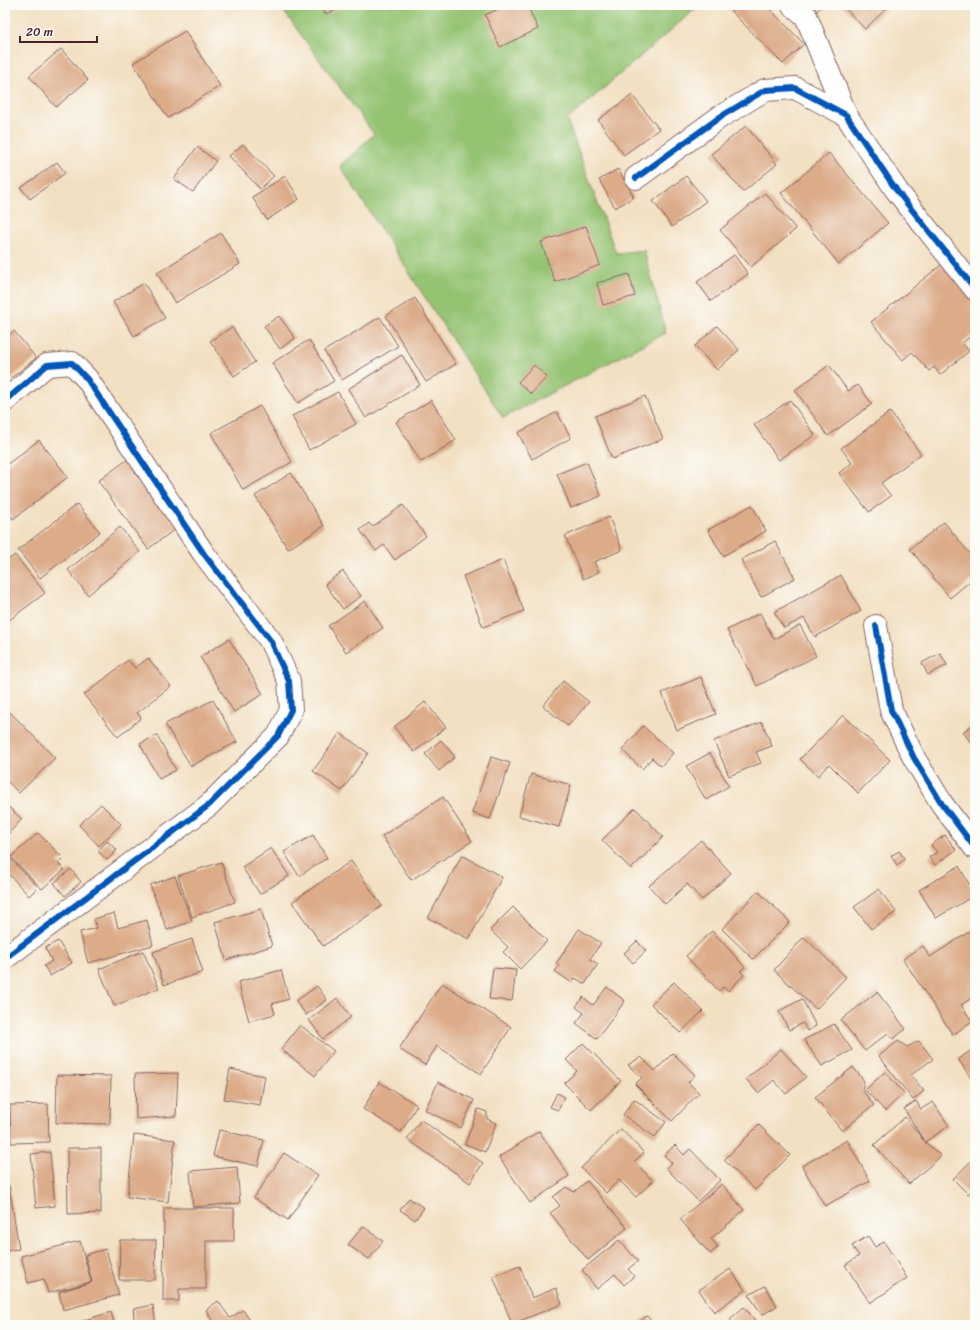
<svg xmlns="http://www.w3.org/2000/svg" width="980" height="1330" font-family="Sriracha,sans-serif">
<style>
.green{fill:#94c372;stroke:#6f714e}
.building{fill:#dcab88}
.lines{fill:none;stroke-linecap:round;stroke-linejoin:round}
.minor-casing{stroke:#856360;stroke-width:24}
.minor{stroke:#fff;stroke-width:22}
.cycleway-casing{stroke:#fdfcf7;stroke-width:8}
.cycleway{stroke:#0057b8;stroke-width:6}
</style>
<rect width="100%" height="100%" fill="#fdfcf7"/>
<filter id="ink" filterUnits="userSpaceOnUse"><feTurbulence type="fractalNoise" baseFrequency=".025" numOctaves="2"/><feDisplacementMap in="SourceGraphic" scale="8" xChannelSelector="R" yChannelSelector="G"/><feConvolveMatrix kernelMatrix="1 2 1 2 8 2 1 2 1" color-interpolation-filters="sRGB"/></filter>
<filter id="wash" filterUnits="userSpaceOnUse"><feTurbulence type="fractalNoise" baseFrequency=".012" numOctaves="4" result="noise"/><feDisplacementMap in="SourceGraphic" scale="16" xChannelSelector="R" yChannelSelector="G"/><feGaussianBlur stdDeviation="0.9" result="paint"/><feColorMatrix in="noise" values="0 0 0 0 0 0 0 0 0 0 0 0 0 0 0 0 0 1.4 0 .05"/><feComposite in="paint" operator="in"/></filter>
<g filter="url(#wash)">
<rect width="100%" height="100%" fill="#f2e0c3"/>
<polygon class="green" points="279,5 700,5 567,120 616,253 644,250 666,333 503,418 340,166 374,134"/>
<g id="blocks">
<g class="building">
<polygon points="322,5 350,5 325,14"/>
<polygon points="507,5 527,5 538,29 500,47 485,15"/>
<polygon points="725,5 766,5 804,44 783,64"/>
<polygon points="808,5 823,5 815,13"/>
<polygon points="842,5 888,5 889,6 865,29"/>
<polygon points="185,31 220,86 168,118 133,63"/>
<polygon points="61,49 88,80 56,107 29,76"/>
<polygon points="632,95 659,129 624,155 598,120"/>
<polygon points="746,126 777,164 743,192 711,154"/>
<polygon points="243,144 274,176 260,189 229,156"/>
<polygon points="197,147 216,161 193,192 174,179"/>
<polygon points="829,153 888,223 839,264 781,193"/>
<polygon points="57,162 65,173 30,199 21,188"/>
<polygon points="618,169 634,197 615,208 599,180"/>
<polygon points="285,176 299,199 267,220 252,197"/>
<polygon points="686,176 706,201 672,227 653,201"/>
<polygon points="765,193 796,229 751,267 720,230"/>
<polygon points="586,226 600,265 555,282 541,242"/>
<polygon points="221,233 240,264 175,303 157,273"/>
<polygon points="734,255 748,274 711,301 697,282"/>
<polygon points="942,264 975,303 975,333 962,343 969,351 940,375 934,367 929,371 912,352 903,360 871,322"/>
<polygon points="629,274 635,296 603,305 597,283"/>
<polygon points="144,283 165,318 134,336 113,302"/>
<polygon points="415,298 456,364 426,382 386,316"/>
<polygon points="279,316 295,338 280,349 264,326"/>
<polygon points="380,317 398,346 342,380 324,351"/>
<polygon points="717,326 739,350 717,370 695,346"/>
<polygon points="232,327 255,362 234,376 210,341"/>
<polygon points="14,331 36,358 11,378 5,371 5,338"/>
<polygon points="309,340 334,381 298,403 272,363"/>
<polygon points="402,355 420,385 366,418 348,389"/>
<polygon points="534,365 547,377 531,394 518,382"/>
<polygon points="829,365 848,391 858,385 872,404 828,436 795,390"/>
<polygon points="338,392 356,424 309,450 292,416"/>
<polygon points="645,396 663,439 612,459 595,416"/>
<polygon points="431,400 456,440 421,462 396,422"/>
<polygon points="790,400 815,435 779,460 754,425"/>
<polygon points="260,406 292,462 243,490 211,433"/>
<polygon points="557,412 571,438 532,459 518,433"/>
<polygon points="890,412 921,454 881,483 891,496 869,512 839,473 852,463 841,448"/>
<polygon points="39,440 68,477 13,519 5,509 5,466"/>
<polygon points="128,459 178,527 148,549 98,481"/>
<polygon points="587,462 601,496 571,508 557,474"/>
<polygon points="291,473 324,526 288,549 255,496"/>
<polygon points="77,504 100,532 40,578 18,550"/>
<polygon points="403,505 426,536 395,560 384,545 376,551 360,530 369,523 372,527"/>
<polygon points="752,505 766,531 723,556 708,530"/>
<polygon points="609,517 622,550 594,562 599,572 583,579 565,536"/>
<polygon points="944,522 975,560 975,577 950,598 910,549"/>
<polygon points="120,527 140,552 88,595 68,570"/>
<polygon points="775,541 795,578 761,597 741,560"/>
<polygon points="15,555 45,593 8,621 5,617 5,562"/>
<polygon points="503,560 524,611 483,627 463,576"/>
<polygon points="343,571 361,596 343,609 325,584"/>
<polygon points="841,575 861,611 815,637 804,618 784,628 774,612"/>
<polygon points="365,601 383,628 346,652 328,626"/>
<polygon points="760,613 774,639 800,625 816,656 757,686 727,630"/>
<polygon points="229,639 263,694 234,712 200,657"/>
<polygon points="940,653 947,665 928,675 922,663"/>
<polygon points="148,658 171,686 137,713 141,718 118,737 84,695 128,660 135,668"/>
<polygon points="701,677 716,714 677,730 662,693"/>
<polygon points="563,681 589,702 568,726 543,706"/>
<polygon points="213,700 237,742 191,766 165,724"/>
<polygon points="425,702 446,727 414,752 394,727"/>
<polygon points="5,707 55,758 19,793 5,779"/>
<polygon points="843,715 890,760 858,793 829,764 818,776 800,759"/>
<polygon points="762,722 772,746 756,752 761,763 729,776 714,741"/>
<polygon points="975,723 975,748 963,732"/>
<polygon points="643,726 673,753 661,766 652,758 642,769 622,750"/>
<polygon points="340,733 368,753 342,791 313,771"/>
<polygon points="157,735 176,770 159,779 140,744"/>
<polygon points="441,740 455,757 439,771 425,754"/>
<polygon points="710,753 729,786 706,800 686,766"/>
<polygon points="491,757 510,763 490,819 472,813"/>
<polygon points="531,774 571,785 559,827 519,816"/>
<polygon points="443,797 472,841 411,880 382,836"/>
<polygon points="101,804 121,824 99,846 79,825"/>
<polygon points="7,806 22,819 9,833 5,829 5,807"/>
<polygon points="635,808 663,837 631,869 602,840"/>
<polygon points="38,833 63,858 58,863 64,870 42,889 11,857"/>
<polygon points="313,835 327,858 299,876 284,852"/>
<polygon points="945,835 956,850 935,865 929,857 937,852 931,845"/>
<polygon points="701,840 731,873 702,900 687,884 665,904 649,886"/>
<polygon points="107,841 117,850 107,860 98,851"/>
<polygon points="271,848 289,876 260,894 242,867"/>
<polygon points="899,851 905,859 897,865 891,856"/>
<polygon points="462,855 502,877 469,939 428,918"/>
<polygon points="11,859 38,887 29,896 5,870 5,865"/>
<polygon points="351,861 382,906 323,946 292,902"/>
<polygon points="221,862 235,902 192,917 178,876"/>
<polygon points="959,866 975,895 936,918 919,890"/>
<polygon points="71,869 81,882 65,896 54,883"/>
<polygon points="175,876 192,921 167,930 150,885"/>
<polygon points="879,889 896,912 871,929 854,907"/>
<polygon points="758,891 790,922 753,959 722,929"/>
<polygon points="513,907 547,941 520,969 503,952 508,947 490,930"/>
<polygon points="261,909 272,946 226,960 215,922"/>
<polygon points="114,913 118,928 147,920 153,945 88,963 80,932 97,928 94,919"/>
<polygon points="975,928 975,996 961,1005 972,1021 953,1035 903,959 923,946 930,957"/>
<polygon points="579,929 601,943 590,959 598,964 585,984 575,978 572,983 555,971 559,966 556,964"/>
<polygon points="712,931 745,967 740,971 744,975 728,991 723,987 719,991 686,956"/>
<polygon points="804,937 846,977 816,1009 774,970"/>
<polygon points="192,939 203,972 164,985 153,952"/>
<polygon points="58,941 72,963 50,976 44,966 52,961 45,948"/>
<polygon points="637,941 646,951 633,963 624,953"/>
<polygon points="143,951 159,988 114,1006 99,969"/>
<polygon points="493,968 516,970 512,1001 489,999"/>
<polygon points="281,970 289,999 272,1004 275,1014 249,1021 238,982"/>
<polygon points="674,982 703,1011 680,1033 651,1004"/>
<polygon points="442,983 511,1027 481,1074 437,1046 425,1065 399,1049"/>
<polygon points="317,986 327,1000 306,1015 296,1001"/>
<polygon points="607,987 625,1001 597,1039 576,1023 584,1013 576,1007 583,997 593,1005"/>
<polygon points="877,992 906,1029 893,1039 888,1033 865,1051 841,1020"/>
<polygon points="337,998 351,1017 323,1039 309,1020"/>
<polygon points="802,999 816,1026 807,1031 803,1023 789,1030 779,1011"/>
<polygon points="834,1024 852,1050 822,1066 804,1040"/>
<polygon points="300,1025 334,1051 315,1076 281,1049"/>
<polygon points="898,1041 907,1047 919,1041 933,1059 911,1075 924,1091 913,1100 879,1056"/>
<polygon points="583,1043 621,1081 591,1110 564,1083 577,1071 566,1060"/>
<polygon points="975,1048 975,1075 971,1078 958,1059"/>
<polygon points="781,1049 806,1077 786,1094 774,1080 758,1093 746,1079"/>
<polygon points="673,1053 695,1075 688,1082 699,1093 672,1121 635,1084 642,1078 628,1065 641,1057 655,1071"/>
<polygon points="853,1067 864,1081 862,1090 874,1105 842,1131 815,1097"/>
<polygon points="230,1069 265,1076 260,1105 224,1099"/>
<polygon points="885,1072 904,1093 885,1111 865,1090"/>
<polygon points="178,1073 176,1116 136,1119 135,1074"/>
<polygon points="57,1075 111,1076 110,1124 56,1123"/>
<polygon points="379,1082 417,1105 401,1132 363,1109"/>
<polygon points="438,1082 474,1100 461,1128 425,1110"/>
<polygon points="557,1093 565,1097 558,1110 550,1107"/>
<polygon points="634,1099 666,1122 655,1137 623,1115"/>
<polygon points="916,1101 921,1109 933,1102 949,1126 925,1142 941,1156 909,1184 874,1145 905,1117 924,1141 904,1109"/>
<polygon points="48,1104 49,1142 11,1143 10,1105"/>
<polygon points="478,1109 487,1112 487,1119 496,1123 485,1152 465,1144"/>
<polygon points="421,1120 483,1163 470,1183 407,1139"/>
<polygon points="759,1125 790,1155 755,1190 724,1160"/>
<polygon points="621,1129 644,1153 634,1161 653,1181 636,1197 619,1180 606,1193 581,1168"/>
<polygon points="219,1130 264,1140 258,1166 213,1156"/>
<polygon points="539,1131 569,1176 530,1203 499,1157"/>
<polygon points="134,1135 175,1140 168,1202 127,1197"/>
<polygon points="847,1140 870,1181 825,1206 802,1166"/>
<polygon points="675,1145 684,1155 690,1149 720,1180 698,1201 666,1168 672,1163 664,1155"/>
<polygon points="67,1148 101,1148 101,1213 68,1214"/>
<polygon points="50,1152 55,1206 36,1208 31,1154"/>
<polygon points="284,1153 318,1175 288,1220 254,1198"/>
<polygon points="975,1157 975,1188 968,1194 953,1179"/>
<polygon points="237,1167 240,1203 193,1207 190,1171"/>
<polygon points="587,1181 627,1228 588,1260 550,1213 560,1206 553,1197 566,1187 574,1192"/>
<polygon points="722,1184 744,1210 711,1239 718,1247 710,1254 680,1219"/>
<polygon points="9,1185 19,1249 5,1251 5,1186"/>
<polygon points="409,1198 424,1208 415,1220 400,1210"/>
<polygon points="164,1208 234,1208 234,1241 206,1241 206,1289 179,1289 179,1301 163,1301"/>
<polygon points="363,1226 383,1241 369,1259 348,1245"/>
<polygon points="868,1236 875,1247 884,1242 907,1278 870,1303 845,1265 859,1256 852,1246"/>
<polygon points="120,1240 156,1240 155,1280 119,1280"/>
<polygon points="619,1240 638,1261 628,1269 634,1276 624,1285 615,1274 597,1289 582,1270"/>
<polygon points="80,1241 91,1282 48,1293 44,1279 28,1283 21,1256"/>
<polygon points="106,1249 119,1295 63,1310 59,1292 92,1282 85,1255"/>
<polygon points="520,1266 532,1298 556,1288 562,1304 512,1324 493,1276"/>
<polygon points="730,1269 745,1290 714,1312 699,1290"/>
<polygon points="765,1286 777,1306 762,1315 749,1295"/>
<polygon points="218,1301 230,1318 243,1310 253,1325 211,1325 214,1323 206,1310"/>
<polygon points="153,1305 156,1325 135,1325 133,1309"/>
<polygon points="744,1307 755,1320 749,1325 735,1325 730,1319"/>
<polygon points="111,1312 115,1325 69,1325"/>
<polygon points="647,1316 654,1325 635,1325"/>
</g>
</g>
</g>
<g filter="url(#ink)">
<use href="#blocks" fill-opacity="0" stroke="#856360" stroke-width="1"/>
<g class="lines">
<g class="minor-casing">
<g id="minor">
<polyline points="793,5 806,16 846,115"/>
<polyline points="636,178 720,117 765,90 795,88 846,115 897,191 975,289"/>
<polyline points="5,401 47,365 72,363 87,379 204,554 270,640 289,681 291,710 278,736 209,805 5,958"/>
<polyline points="876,626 891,710 914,758 942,804 975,848"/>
</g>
</g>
<use href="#minor" class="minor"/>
<g class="cycleway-casing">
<g id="cycleway">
<polyline points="636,178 720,117 765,90 795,88 846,115 897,191 975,289"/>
<polyline points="5,401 47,365 72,363 87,379 204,554 270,640 289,681 291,710 278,736 209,805 5,958"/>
<polyline points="876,626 891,710 914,758 942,804 975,848"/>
</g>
</g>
<use href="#cycleway" class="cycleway"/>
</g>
</g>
<rect width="980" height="1330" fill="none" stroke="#fdfcf7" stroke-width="20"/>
<path d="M20 36v6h77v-6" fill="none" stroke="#4a1f2b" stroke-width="2"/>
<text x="26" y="36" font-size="12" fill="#4a1f2b" stroke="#fdfcf7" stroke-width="3" paint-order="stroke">20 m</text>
</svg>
